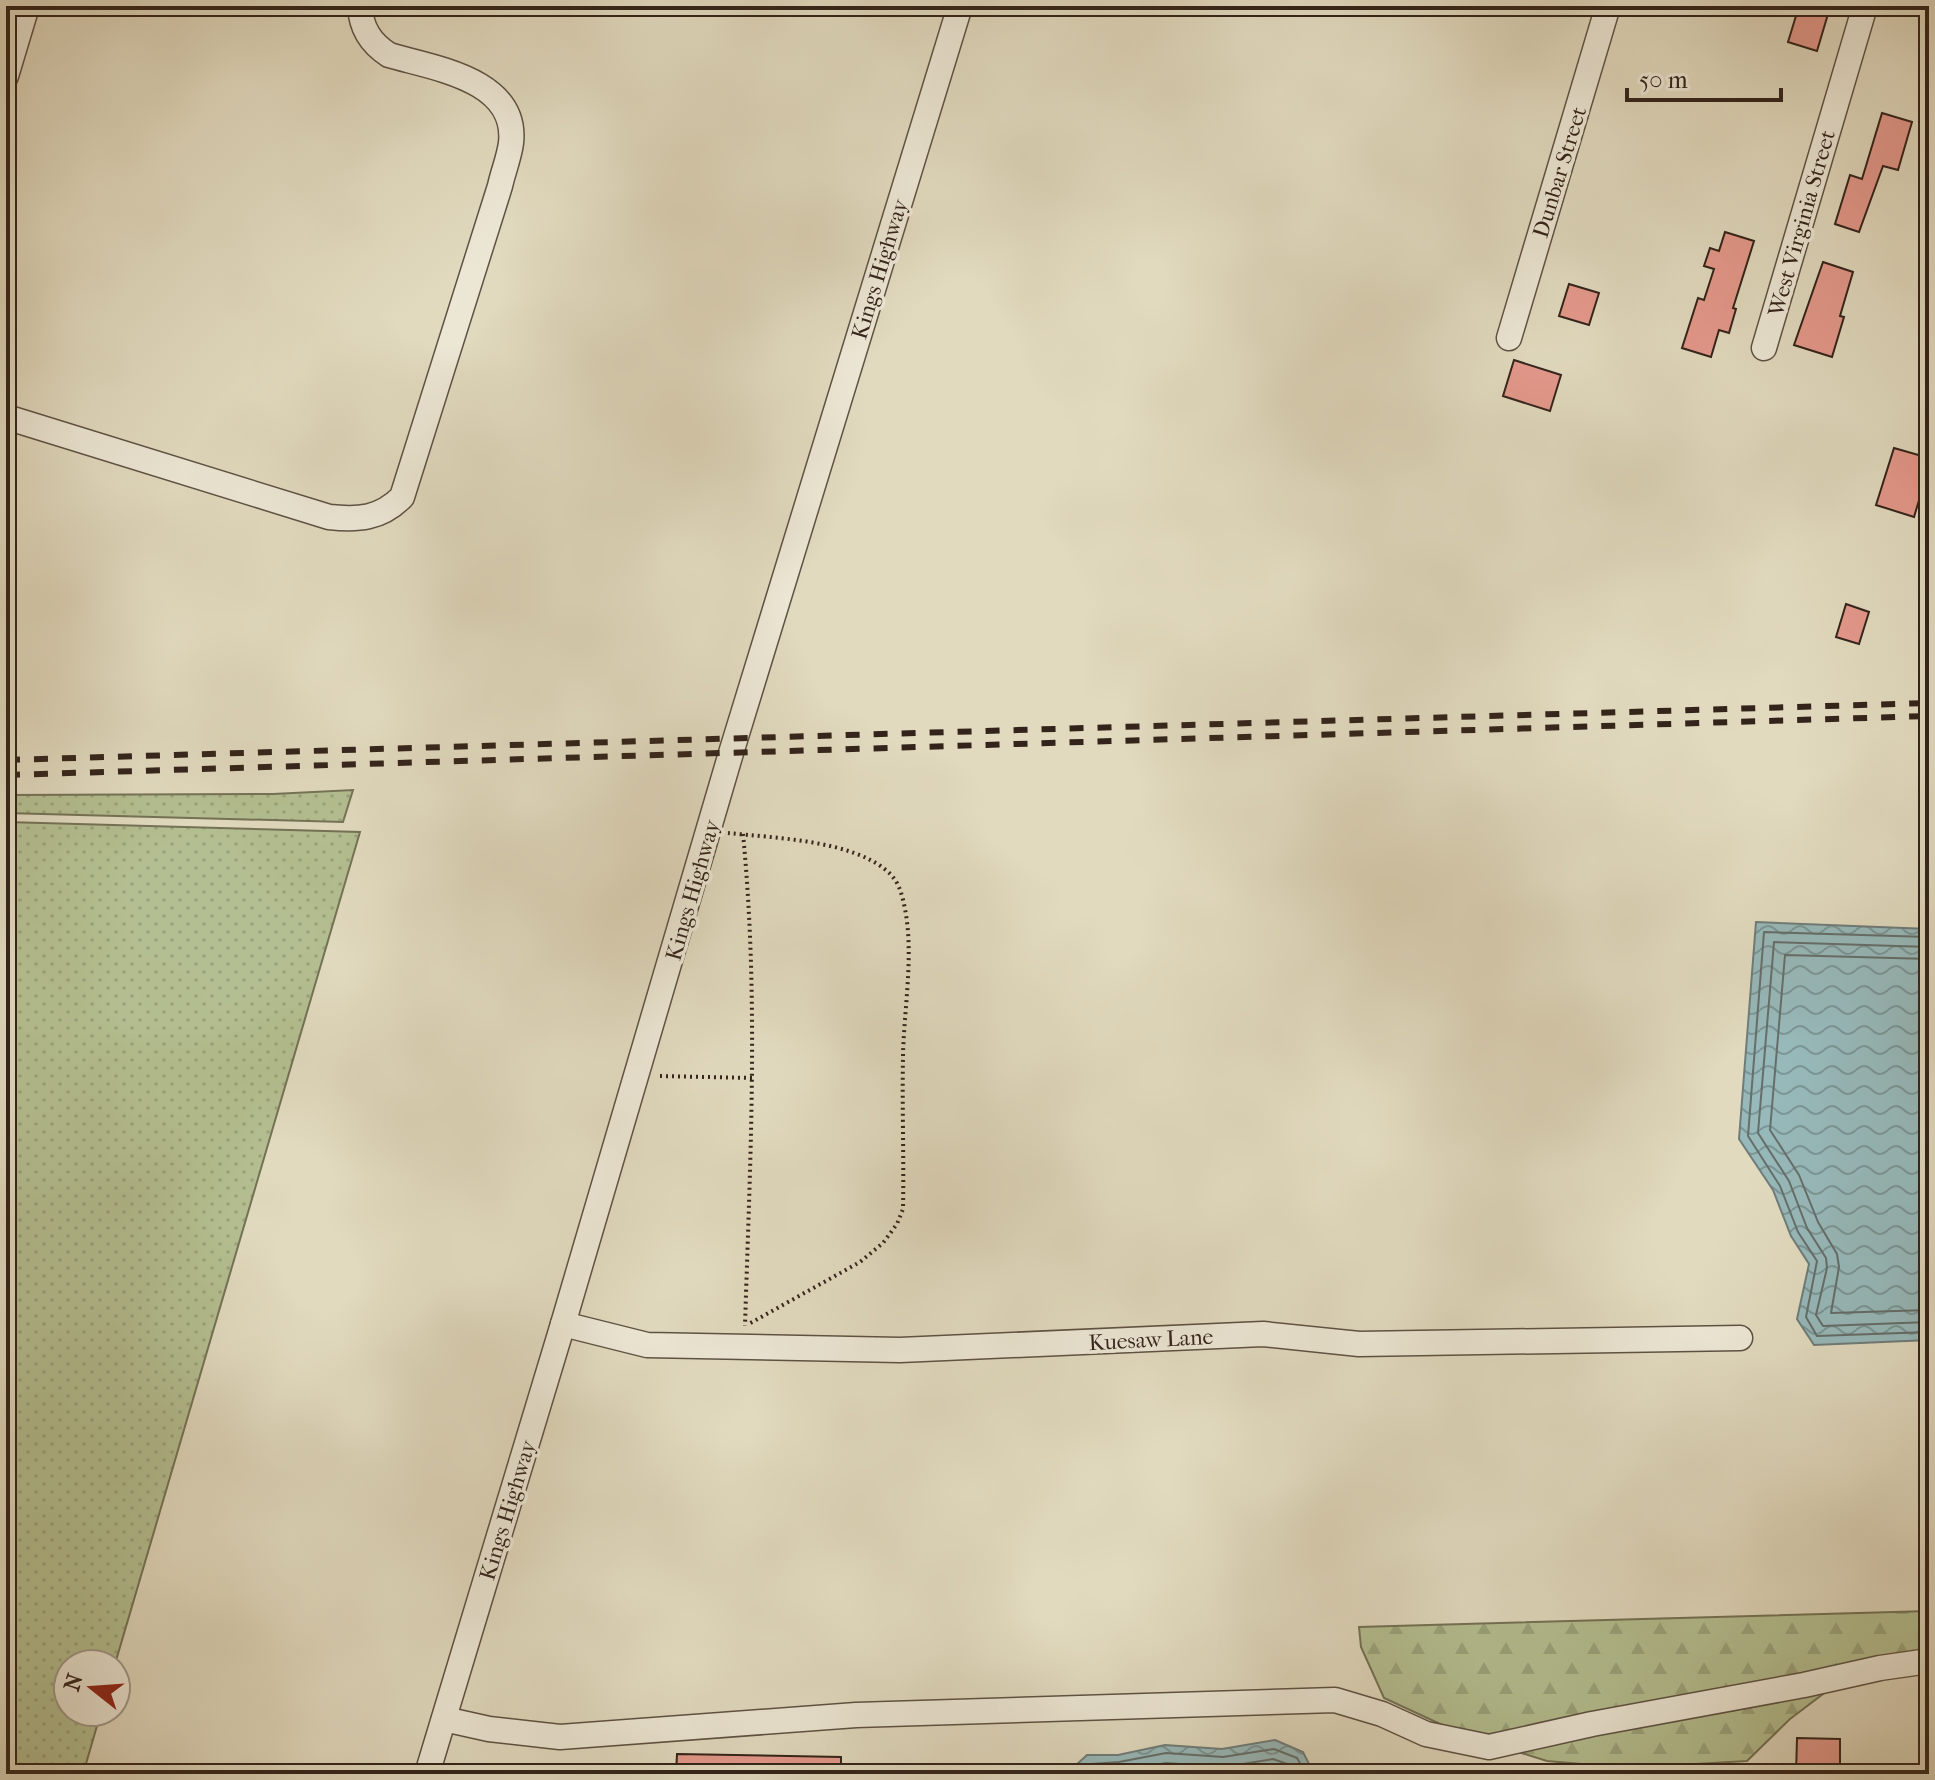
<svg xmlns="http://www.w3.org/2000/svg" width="1935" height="1780" font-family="'IM FELL French Canon',serif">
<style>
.grass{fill:url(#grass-dots);stroke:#747256;stroke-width:2}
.forest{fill:url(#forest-firs);stroke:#747256;stroke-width:2}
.water{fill:url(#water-waves);stroke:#6f7d7a;stroke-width:2}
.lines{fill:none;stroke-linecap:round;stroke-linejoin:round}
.shore{stroke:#656e6a;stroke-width:2}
.building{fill:#e4998c;stroke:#33241b;stroke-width:2}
.minor-casing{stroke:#5e5244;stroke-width:27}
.path{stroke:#33241b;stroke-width:4;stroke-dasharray:2 4;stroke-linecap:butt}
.minor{stroke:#ece7d5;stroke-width:24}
.rail{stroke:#33241b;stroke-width:6;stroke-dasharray:14 14;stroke-linecap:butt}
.labels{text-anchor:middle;stroke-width:7;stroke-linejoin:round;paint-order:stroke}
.street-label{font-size:22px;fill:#33241b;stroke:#ece7d5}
</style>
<defs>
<pattern id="grass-dots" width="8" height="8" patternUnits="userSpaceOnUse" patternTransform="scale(2)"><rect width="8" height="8" fill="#b4bf91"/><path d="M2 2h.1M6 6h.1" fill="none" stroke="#9ba47c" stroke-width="1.8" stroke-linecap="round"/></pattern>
<pattern id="forest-firs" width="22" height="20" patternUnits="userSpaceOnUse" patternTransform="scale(2)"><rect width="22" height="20" fill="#b4bf91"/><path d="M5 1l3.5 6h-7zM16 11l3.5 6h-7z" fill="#9ba47c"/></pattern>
<pattern id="water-waves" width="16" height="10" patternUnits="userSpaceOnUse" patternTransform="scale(2)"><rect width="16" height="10" fill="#97b9ba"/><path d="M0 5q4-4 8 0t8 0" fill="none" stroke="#7c9696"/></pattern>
</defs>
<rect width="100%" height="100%" fill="#e1dabf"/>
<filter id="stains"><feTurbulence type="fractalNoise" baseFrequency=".0025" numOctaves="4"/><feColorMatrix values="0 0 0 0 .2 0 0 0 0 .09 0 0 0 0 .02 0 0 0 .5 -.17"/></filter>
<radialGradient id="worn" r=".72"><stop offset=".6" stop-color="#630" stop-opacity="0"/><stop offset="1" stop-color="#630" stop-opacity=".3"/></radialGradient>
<g class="grass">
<polygon points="353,790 343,822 6,813 6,795 273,794"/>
<polygon points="6,822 360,832 115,1664 68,1664 68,1712 101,1712 83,1774 6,1774"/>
</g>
<polygon class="forest" points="1929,1611 1929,1654 1835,1685 1790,1719 1747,1761 1627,1768 1547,1761 1464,1735 1384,1698 1361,1647 1359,1627"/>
<g class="water">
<polygon points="1756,922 1929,929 1929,1340 1814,1345 1797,1319 1809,1264 1791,1236 1773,1190 1739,1139"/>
<polygon points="1275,1740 1303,1752 1314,1774 1073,1774 1076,1765 1087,1755 1118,1755 1165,1745 1222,1749"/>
</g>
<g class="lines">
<g class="shore">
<polyline points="1929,937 1764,932 1748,1136 1780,1186 1798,1232 1817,1261 1806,1317 1817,1336 1929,1332"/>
<polyline points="1929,947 1774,942 1758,1133 1789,1181 1807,1228 1826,1258 1827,1268 1816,1315 1823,1326 1929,1322"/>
<polyline points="1929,959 1785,955 1770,1130 1799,1175 1818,1222 1837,1254 1839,1267 1831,1313 1929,1310"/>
<polyline points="1081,1774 1091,1764 1119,1762 1166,1753 1223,1757 1274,1749 1297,1758 1306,1774"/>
<polyline points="1093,1774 1120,1772 1166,1763 1224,1767 1273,1759 1290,1765 1295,1774"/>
</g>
</g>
<g class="building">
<polygon points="1799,6 1828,14 1817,51 1788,42"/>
<polygon points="1882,113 1912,122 1898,170 1883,166 1859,232 1835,224 1850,175 1862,179"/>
<polygon points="1725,232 1754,241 1733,308 1736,309 1729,333 1719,330 1711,357 1682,348 1698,298 1704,300 1714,269 1704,266 1710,248 1719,251"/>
<polygon points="1823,262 1853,272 1840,316 1844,317 1832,357 1794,345"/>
<polygon points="1569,284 1599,293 1589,325 1559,316"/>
<polygon points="1514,360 1561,375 1550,411 1503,396"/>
<polygon points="1894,448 1929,458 1929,467 1914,517 1876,505"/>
<polygon points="1846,604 1869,612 1859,644 1836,637"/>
<polygon points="1797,1738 1840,1739 1840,1774 1796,1774"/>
<polygon points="677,1754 841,1757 841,1774 676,1774"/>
</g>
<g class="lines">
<g class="minor-casing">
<g id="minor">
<polyline points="6,76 27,6"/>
<polyline points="1509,338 1608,6"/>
<polyline points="1764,348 1865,6"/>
<path d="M 6,417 L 329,517 C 358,520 380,519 402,497 L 500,186 C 503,172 509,158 511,143 C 518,79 433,68 389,55 C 370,43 361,28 360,6"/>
<polyline points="563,1324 647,1345 900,1350 1263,1334 1359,1344 1740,1338"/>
<polyline points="444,1719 489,1729 560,1737 856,1715 1335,1700 1382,1714 1426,1734 1489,1747 1592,1724 1804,1685 1880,1668 1929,1661"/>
<polyline points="427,1774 563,1324 731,753 960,6"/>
</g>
</g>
<g class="path">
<path d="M 728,833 C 774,838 851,840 887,871 C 899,881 902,894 905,909 C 914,956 904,1008 903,1056 C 902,1106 904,1158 903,1209 L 897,1224 L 883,1243 L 860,1262 L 747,1325"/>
<path d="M 743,834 C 759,998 750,1162 745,1326"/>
<polyline points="660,1076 753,1078"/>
</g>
<use href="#minor" class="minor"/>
<g class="rail">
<polyline points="6,760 1929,703"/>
<polyline points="6,775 1929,716"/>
</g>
</g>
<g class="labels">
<g class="street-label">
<text transform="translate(1559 172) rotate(-73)" y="8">Dunbar Street</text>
<text transform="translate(1801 223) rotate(-74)" y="8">West Virginia Street</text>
<text transform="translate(879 269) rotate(-73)" y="8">Kings Highway</text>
<text transform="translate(692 890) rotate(-74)" y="8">Kings Highway</text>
<text transform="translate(1151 1339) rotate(-3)" y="8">Kuesaw Lane</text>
<text transform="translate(507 1510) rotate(-73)" y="8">Kings Highway</text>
</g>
</g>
<rect width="1935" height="1780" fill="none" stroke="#e1dabf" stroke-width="32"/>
<rect x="8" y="8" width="1919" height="1764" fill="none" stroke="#33241b" stroke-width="4"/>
<rect x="16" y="16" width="1903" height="1748" fill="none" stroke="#33241b" stroke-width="2"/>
<g transform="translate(92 1688) rotate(287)"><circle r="38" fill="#ece7d5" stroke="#a2998b" stroke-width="2"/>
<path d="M0-6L14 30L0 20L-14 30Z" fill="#8f2418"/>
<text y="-12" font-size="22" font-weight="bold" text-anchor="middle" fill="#33241b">N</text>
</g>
<path d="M1627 88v12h154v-12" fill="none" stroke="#33241b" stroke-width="4"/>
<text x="1639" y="88" font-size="24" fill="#33241b" stroke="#ece7d5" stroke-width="6" paint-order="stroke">50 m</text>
<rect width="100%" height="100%" filter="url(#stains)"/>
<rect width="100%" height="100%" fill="url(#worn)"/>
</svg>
